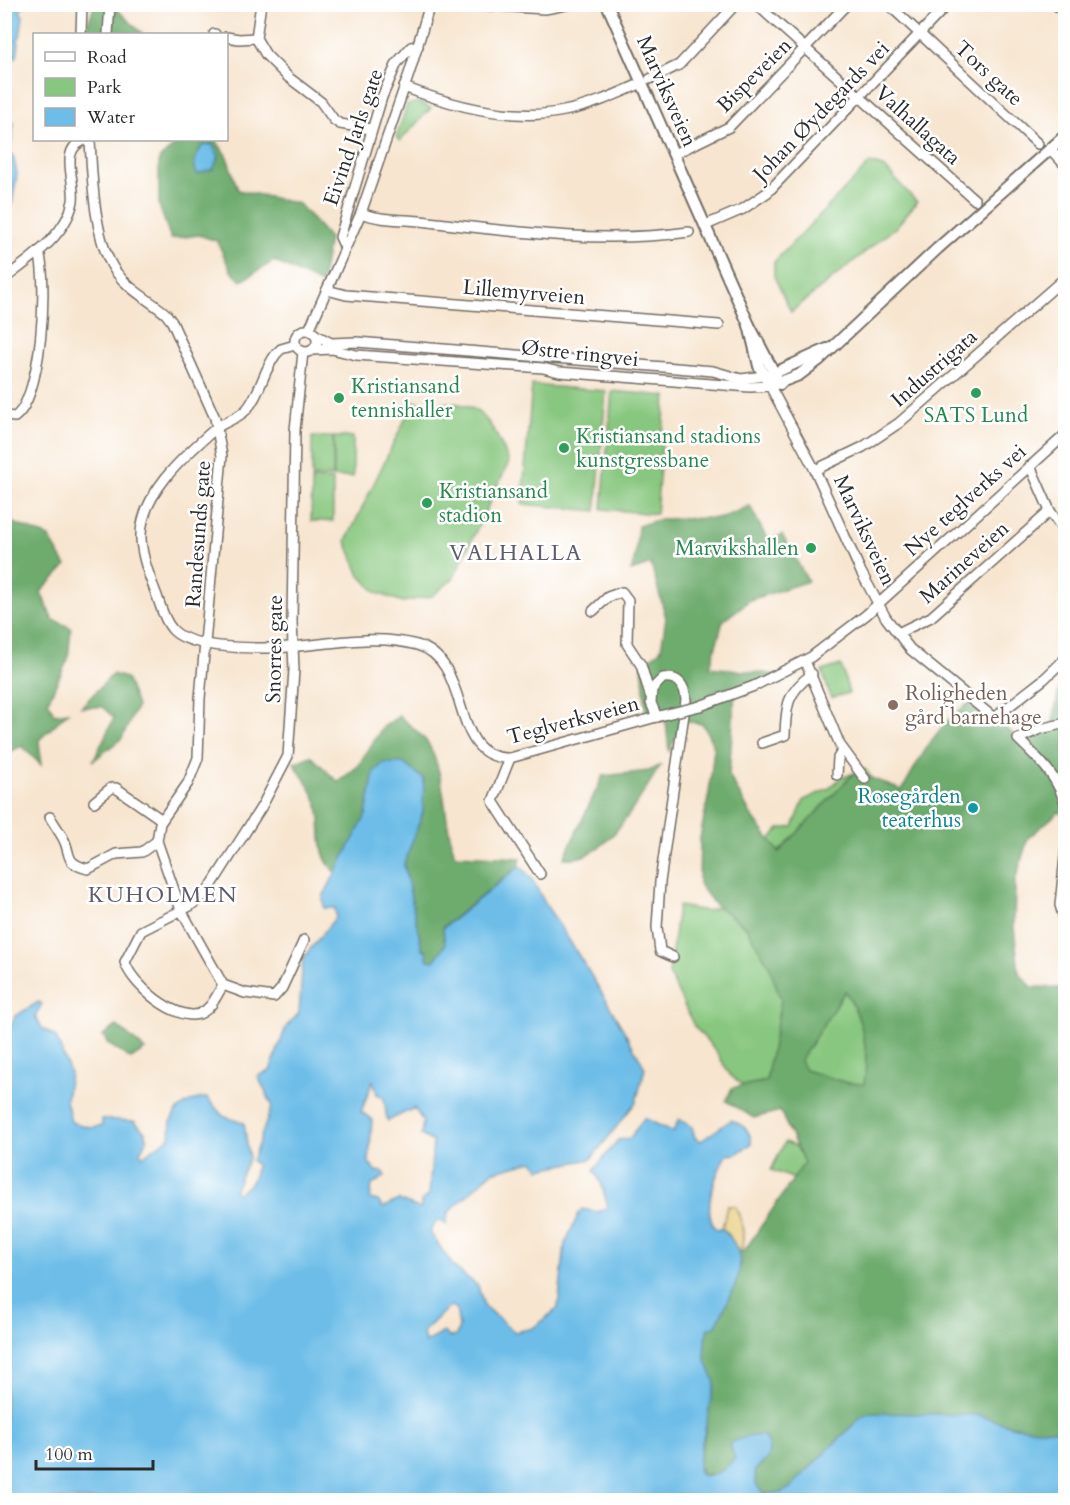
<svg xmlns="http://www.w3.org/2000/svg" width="1070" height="1505" font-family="Cardo,serif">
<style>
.green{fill:#88c77f;stroke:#5a7955;stroke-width:1.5}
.forest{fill:#6eac6e;stroke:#4c6c4c;stroke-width:1.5;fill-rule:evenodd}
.sand{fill:#eeda9e;stroke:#8c8264;stroke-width:1.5}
.water{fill:#6dbde8;stroke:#4c748a;stroke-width:1.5;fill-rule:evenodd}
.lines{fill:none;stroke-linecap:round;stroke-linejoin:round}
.minor-casing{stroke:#726c64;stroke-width:12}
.major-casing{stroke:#726c64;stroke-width:14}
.minor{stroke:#fff;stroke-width:9}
.major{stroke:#fff;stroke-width:10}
.minor-bridge-casing{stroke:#726c64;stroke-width:12;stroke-linecap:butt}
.minor-bridge{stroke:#fff;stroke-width:9}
.leisure-dot{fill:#2e9e5b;stroke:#fff;stroke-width:2}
.education-dot{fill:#8d6e63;stroke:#fff;stroke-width:2}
.culture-dot{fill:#0f9aa8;stroke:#fff;stroke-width:2}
.labels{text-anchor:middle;stroke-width:5;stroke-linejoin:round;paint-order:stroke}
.street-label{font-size:21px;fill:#2b2b2b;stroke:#fff}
.leisure-label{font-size:21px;fill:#27864d;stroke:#fff;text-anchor:start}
.education-label{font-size:21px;fill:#785e54;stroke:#fff;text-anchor:start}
.culture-label{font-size:21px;fill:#0d838f;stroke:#fff;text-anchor:end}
.neighbourhood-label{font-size:22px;letter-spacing:1.5px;fill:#5f5c6b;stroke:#fff}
</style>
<rect width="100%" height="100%" fill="#fff"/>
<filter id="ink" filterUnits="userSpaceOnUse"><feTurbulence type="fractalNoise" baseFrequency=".0167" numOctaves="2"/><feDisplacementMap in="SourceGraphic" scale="12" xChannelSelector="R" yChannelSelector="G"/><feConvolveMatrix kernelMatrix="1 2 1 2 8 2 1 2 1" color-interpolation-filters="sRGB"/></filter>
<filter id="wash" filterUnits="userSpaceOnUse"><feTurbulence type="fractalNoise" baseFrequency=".008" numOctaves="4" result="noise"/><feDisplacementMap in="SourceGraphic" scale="24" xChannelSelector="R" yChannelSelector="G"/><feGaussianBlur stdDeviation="1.35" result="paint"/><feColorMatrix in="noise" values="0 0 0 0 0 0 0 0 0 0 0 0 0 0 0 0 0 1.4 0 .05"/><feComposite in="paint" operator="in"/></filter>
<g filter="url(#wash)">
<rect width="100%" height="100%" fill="#f7e5cf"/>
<g class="green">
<polygon points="418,102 431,108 400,141 396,137 407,105"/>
<polygon points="870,163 885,168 917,202 896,227 791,312 774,276 774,262"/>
<polygon points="532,385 606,391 596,511 522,504"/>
<polygon points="612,391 666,396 656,514 602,509"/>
<path d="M 414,401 C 432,409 432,403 450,403 C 486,404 497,434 509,462 L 453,579 L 432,596 L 403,602 L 377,593 L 360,576 L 346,541 Z"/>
<rect x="312" y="437" width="21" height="40"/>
<rect x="334" y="437" width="19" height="40"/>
<polygon points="312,479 333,480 333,521 311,521"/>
<polygon points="841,665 849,693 831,698 822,671"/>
<polygon points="865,769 896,810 886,1074 793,1116 747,1089 730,1075 716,1051 694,1026 669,974 678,906 706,911 736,901 757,855 779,829 793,827 804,800 828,789 841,778"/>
<polygon points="785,1142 800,1148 809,1160 800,1181 771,1170"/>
</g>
<g class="forest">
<polygon points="95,4 112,5 143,34 84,34"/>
<polygon points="216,140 227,157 238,190 299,204 329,238 321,284 274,261 241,281 231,271 217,241 199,235 171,239 159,205 159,159 180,141"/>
<path d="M 750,506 L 768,541 L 782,535 L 808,581 L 750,600 L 723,621 L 710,667 L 778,675 L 735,693 L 729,775 L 751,815 L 779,852 L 855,772 L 902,790 C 921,756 938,723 971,702 L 987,712 L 1021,741 L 1051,732 L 1059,689 L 1065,680 L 1065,816 L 1059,812 L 1028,838 L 1015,881 L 1014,927 L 1019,973 L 1032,987 L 1065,988 L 1065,1431 L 1040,1431 L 1001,1423 L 861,1417 L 790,1488 L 781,1493 L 762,1493 L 756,1484 L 755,1470 L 768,1458 L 769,1448 L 764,1436 L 730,1444 L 735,1459 L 720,1473 L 701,1475 L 698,1462 L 706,1429 L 704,1343 L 708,1328 L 741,1264 L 739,1254 L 747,1247 L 804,1163 L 780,1111 L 754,1118 L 726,1101 L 732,1088 L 766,1081 L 781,1000 L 769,965 L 746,927 L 714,904 L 699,884 L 700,838 L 709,793 L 714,748 L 703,724 L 684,721 L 669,751 L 666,722 L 646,712 L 642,666 L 661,649 L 666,618 L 651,564 L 631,571 L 635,557 L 638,526 L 660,519 L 721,518 ZM 845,991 C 863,1019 869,1051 864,1084 L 848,1083 L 805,1070 L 800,1061 Z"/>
<polygon points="4,519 49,537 66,566 41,592 52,619 71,628 68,659 48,701 54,714 68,712 39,740 41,765 22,746 5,754 5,751"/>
<polygon points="113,674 126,678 137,706 122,738 93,761 114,718 103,707 81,707"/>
<path d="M 399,716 C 408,724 423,735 429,745 C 447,780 443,820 455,855 L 521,858 L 519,866 L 443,927 L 445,945 L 434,962 L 428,960 L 426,951 L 422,949 L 404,864 L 411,844 L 372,783 L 366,815 L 336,873 C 314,853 325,829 317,803 C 313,790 301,775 294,763 L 311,756 L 338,782 L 358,766 L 382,728 Z"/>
<path d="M 661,765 C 640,795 608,864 564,858 L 603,776 L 649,771 Z"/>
<polygon points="117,1026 145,1050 131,1059 108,1044 103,1035"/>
</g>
<path class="sand" d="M 727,1206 L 735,1206 C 742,1220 747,1239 739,1254 L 729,1235 L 722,1228 Z"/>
<g class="water">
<polygon points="5,4 24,5 20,12 23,16 20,37 17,40 19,43 17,56 5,66"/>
<polygon points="4,111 14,124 9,155 13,156 17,174 12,204 5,207"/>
<path d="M 212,144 L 219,156 L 213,169 L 197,174 C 192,163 196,157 202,146 Z"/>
<path d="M 383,763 L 403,763 L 424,779 L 423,812 L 404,864 L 422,949 L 426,950 L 428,960 L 434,961 L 445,945 L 443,928 L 520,866 C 537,881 538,894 550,911 C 584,962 615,1014 645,1068 L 636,1102 L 591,1159 L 540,1169 L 533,1161 L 492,1172 L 449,1212 L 446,1224 L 438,1220 L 431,1229 L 431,1234 L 454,1267 L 478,1286 L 484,1306 L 515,1332 L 533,1328 L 558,1308 L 565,1244 L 579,1213 L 582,1209 L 598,1212 L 608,1207 L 601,1183 L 594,1170 L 618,1140 L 630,1138 L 644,1118 L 673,1132 L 679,1119 L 692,1127 L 695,1138 L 701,1141 L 731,1120 C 742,1124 752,1131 751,1144 L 736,1154 L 726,1155 C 716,1174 700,1213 717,1230 L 722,1228 C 755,1260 735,1285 719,1319 L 715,1327 L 708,1328 C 701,1353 705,1360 715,1382 L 698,1462 L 699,1474 C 714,1481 725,1468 735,1459 L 730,1444 C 738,1438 753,1435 764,1436 L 769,1448 L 768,1458 L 755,1470 L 756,1484 L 763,1493 L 781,1493 L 790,1488 L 861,1417 L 869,1413 L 979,1415 L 1015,1427 L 1065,1431 L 1065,1500 L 5,1500 L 5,1027 L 11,1025 L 15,1016 L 39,1002 L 42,1004 L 35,1016 L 42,1028 L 56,1037 L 70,1073 L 66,1100 L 71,1122 L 89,1127 L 102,1126 L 102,1119 L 134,1121 L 145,1132 L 147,1139 L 140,1152 L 143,1156 L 170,1137 C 171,1132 170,1126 171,1122 C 175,1107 194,1098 207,1098 L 223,1116 L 244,1123 L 249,1158 L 234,1191 L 238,1193 C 250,1186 255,1179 256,1165 L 252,1161 L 272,1106 L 258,1076 L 270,1071 L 286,1027 L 299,1013 L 303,958 L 336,917 L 335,908 L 324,908 L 323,897 L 366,815 L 374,772 ZM 373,1081 L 377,1094 L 383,1097 C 387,1105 384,1112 388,1121 L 414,1108 L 423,1121 L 421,1135 L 433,1142 L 429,1195 L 421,1202 L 421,1209 L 398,1200 L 383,1208 L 378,1201 L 370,1199 L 372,1185 L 385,1176 L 383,1172 L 375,1171 L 369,1163 L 372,1119 L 361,1112 ZM 450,1306 L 456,1308 L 459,1327 L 456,1336 L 449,1337 L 443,1332 L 425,1343 L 423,1332 Z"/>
</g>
</g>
<g filter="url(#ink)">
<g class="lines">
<g class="minor-casing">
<g id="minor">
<polyline points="261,4 256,38 266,55 288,77 321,102 334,120 340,124 371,129"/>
<polyline points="465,4 545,9 571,4"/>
<polyline points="756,4 975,200"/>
<polyline points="888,4 1038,144"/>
<polyline points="1055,4 1066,14"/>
<polyline points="81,34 82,4"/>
<polyline points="108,34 110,4"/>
<polyline points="214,34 215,34"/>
<polyline points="226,37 239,39 256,38"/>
<polyline points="650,79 679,65 736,4"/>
<path d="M 404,87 C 453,106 511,122 564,111 C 591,106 617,94 642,83"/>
<path d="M 90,140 C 92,177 94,242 116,272 C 129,290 150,300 166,314 L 172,322 L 215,418 L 222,456 L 200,698 L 198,758 L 188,783 L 160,823 L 157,841 L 181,910 L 223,985 L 245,993 L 274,997 L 282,988 L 304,940"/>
<polyline points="1050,149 1066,166"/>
<polyline points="674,154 729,127 847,4"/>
<path d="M 361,213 C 381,221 408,219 429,222 C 515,232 602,244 689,232"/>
<polyline points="706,225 743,209 768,192 948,4"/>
<polyline points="345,248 340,237 382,97 397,63 411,47 418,46"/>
<path d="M 4,279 C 30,259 67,235 73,201 C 76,180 58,149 85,140"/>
<polyline points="327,290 346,295 719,325"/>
<circle cx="306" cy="341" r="11"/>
<polyline points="309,330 361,213 410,71 430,4"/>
<polyline points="316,335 331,343 357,342 713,371 741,379 764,376"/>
<path d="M 295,345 L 281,349 L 276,354 C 263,371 260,395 246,410 C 237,419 225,421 215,429 C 185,455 139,495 141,539 C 142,558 150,578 157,596 C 161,607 164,620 172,629 C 187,647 240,648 263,648 C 313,649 368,631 417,645 C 474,661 447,760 510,758 L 667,714"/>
<polyline points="313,350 332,349 356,355 543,368 559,372 750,387 770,386 815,470 861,572 886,618 910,649 994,718 1044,679 1066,658"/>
<path d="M 4,416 L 15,417 C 42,397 48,283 39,251"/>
<polyline points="815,470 863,447 899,423 1066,277"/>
<polyline points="1050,511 1066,534"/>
<polyline points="593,611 608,597 622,592 628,600 627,644 641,665 650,695"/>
<polyline points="898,633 931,617 1050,511 1030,466"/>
<polyline points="805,661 840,745 865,779"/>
<polyline points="700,706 754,686 811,657 866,615 1066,434"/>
<path d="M 657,717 L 651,703 L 652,689 L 663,678 C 678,676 685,685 686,700 L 660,882 L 657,927 L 660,951 L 673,957"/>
<path d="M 1066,723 L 1040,729 L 1018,739 C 1039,759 1062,780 1066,810"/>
<path d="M 762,743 L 785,735 C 786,706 787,692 812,674"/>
<polyline points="510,758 493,801 540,874"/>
<polyline points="837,775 838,758 843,750"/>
<polyline points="94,802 111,788 116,788 162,820"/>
<path d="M 50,817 C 54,824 59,831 63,838 C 72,854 63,863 88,869 L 116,854 L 142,852 L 157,841"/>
<polyline points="1066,847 1060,905 1066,925"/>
<path d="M 223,985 C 216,996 212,1009 199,1014 C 175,1021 131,984 125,962 L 141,931 L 190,906 L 206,894 L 262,806 L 288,756 L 294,670 L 292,622 L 295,430 L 303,352"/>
</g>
</g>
<g class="major-casing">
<g id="major">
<polyline points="607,4 749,325 780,384"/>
<polyline points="749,325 759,366 770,386 799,375 819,360 937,249 1066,135"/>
<polyline points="770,375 827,349"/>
</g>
</g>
<use href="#minor" class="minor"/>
<use href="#major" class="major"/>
<g class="minor-bridge-casing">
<polyline id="minor-bridge" points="667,714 700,706"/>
</g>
<use href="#minor-bridge" class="minor-bridge"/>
</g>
</g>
<g class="leisure-dot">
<circle cx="976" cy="393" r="6"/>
<circle cx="339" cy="398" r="6"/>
<circle cx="564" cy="448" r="6"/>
<circle cx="427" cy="503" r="6"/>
<circle cx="811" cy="548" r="6"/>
</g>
<circle class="education-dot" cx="893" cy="705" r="6"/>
<circle class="culture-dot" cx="973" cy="808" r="6"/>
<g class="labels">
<g class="street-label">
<text transform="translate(989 73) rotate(43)" y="7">Tors gate</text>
<text transform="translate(754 75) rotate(-45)" y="7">Bispeveien</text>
<text transform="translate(667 91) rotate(66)" y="7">Marviksveien</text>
<text transform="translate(821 111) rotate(-46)" y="7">Johan Øydegards vei</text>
<text transform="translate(918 125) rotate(42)" y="7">Valhallagata</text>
<text transform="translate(353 137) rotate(-71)" y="7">Eivind Jarls gate</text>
<text transform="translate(524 292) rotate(5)" y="7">Lillemyrveien</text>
<text transform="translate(580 353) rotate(6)" y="7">Østre ringvei</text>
<text transform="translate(934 368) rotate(-41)" y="7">Industrigata</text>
<text transform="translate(965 500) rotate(-42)" y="7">Nye teglverks vei</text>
<text transform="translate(865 530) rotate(65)" y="7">Marviksveien</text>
<text transform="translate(198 534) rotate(-86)" y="7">Randesunds gate</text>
<text transform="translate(964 562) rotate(-42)" y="7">Marineveien</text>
<text transform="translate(274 649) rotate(-89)" y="7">Snorres gate</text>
<text transform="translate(573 720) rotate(-15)" y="7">Teglverksveien</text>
</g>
<g class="leisure-label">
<text x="351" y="393">Kristiansand<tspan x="351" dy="24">tennishaller</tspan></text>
<text x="976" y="422" text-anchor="middle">SATS Lund</text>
<text x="576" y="443">Kristiansand stadions<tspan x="576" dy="24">kunstgressbane</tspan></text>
<text x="439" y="498">Kristiansand<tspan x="439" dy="24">stadion</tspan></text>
<text x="799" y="555" text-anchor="end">Marvikshallen</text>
</g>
<g class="education-label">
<text x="905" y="700">Roligheden<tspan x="905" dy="24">gård barnehage</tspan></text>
</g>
<g class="culture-label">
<text x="961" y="803">Rosegården<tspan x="961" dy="24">teaterhus</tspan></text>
</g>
<g class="neighbourhood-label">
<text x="516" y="560">VALHALLA</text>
<text x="163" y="902">KUHOLMEN</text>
</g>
</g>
<rect width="1070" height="1505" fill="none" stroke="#fff" stroke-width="24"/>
<rect x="33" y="33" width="195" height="108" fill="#ffffff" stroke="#aaaaaa" stroke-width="1.5"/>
<rect x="45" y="52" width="30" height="9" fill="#ffffff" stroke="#aaaaaa" stroke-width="1.5"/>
<text x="87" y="63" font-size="18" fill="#2b2b2b">Road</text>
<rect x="45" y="78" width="30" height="18" fill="#88c77f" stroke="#aaaaaa" stroke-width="1.5"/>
<text x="87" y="93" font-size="18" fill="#2b2b2b">Park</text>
<rect x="45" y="108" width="30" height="18" fill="#6dbde8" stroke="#aaaaaa" stroke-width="1.5"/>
<text x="87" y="123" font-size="18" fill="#2b2b2b">Water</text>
<path d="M36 1460v9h117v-9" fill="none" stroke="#2b2b2b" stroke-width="3"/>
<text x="45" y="1460" font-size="18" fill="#2b2b2b" stroke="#ffffff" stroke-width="4.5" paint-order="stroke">100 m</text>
</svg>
